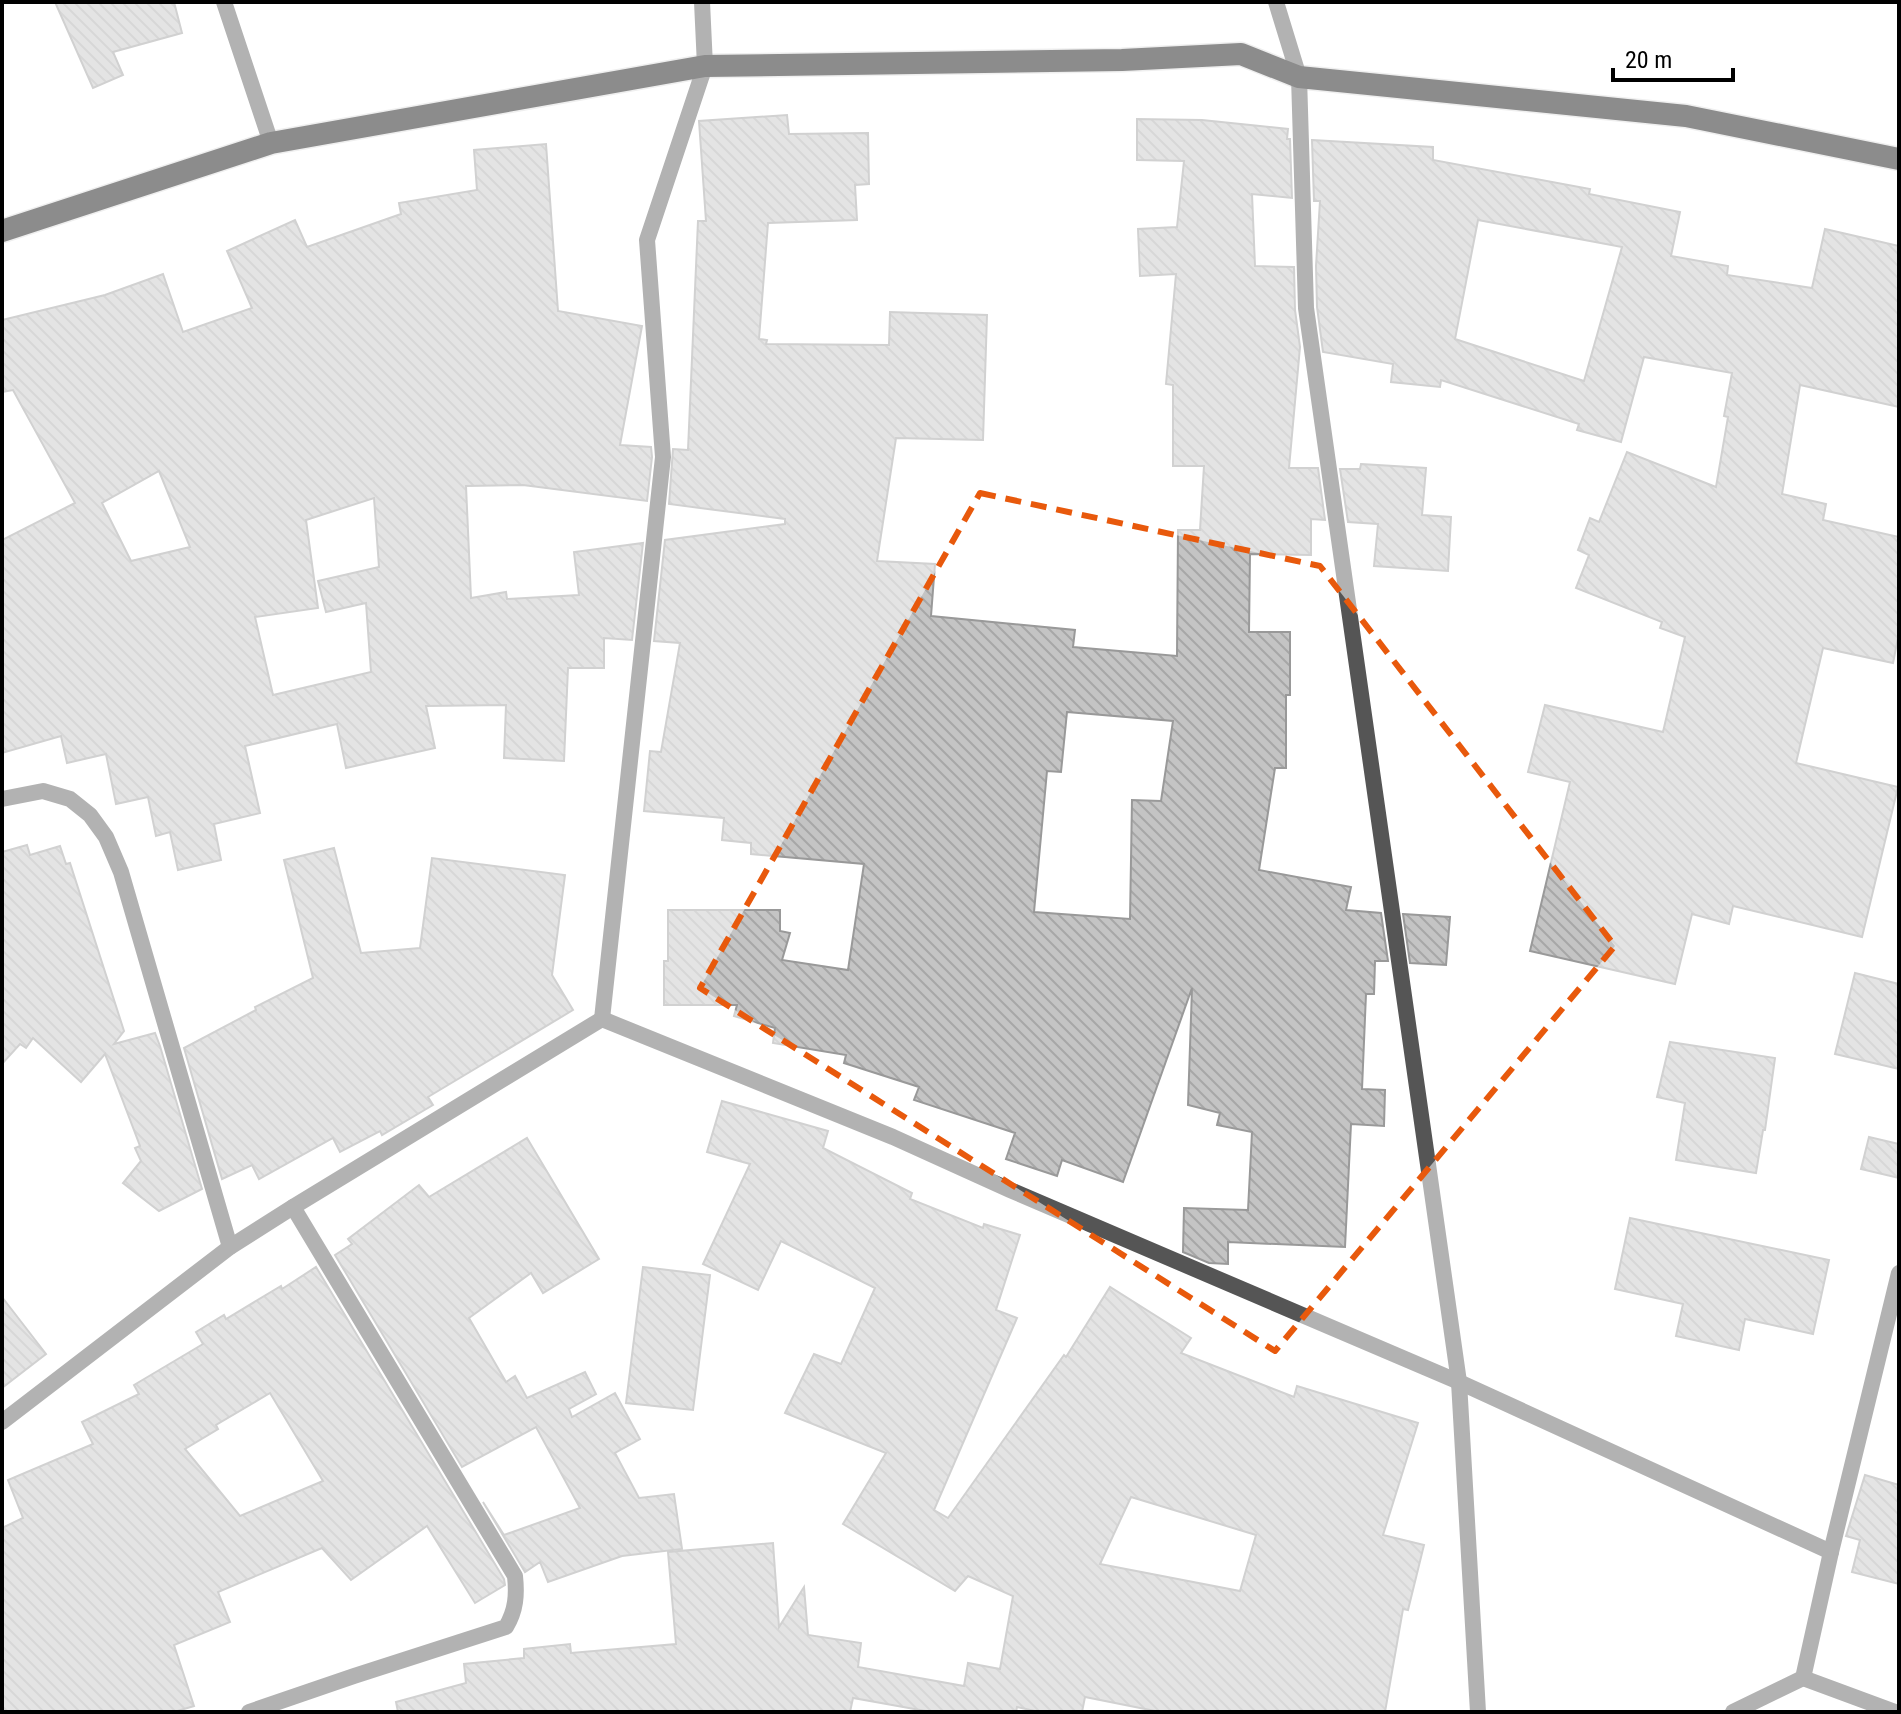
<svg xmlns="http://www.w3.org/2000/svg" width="1901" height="1714" font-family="'Roboto Condensed',sans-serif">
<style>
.building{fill:url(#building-back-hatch);stroke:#999;stroke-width:2;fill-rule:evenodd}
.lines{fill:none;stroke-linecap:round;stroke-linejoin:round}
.trunk-casing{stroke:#dbdbdb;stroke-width:25}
.minor{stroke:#555;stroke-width:16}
.trunk{stroke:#000;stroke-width:22}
.marked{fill:none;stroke:#e8590c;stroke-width:6;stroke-dasharray:16 10;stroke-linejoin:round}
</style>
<defs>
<pattern id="building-back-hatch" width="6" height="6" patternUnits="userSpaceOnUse" patternTransform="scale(2)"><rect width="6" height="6" fill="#c4c4c4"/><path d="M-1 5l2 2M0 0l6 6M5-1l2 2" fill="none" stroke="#a7a7a7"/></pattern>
</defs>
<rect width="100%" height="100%" fill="#fff"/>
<g class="building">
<polygon points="55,2 174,2 182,33 113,52 123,75 93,88"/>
<path d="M 787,115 L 789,134 L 868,133 L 869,184 L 855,185 L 857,220 L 768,223 L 759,339 L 767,340 L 766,344 L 889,345 L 890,312 L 987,315 L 983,440 L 896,438 L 877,561 L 935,564 L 931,616 L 1075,630 L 1073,647 L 1177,656 L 1178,530 L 1200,530 L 1204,466 L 1173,466 L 1173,385 L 1166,384 L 1176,274 L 1140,276 L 1138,229 L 1177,227 L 1184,161 L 1137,160 L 1137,119 L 1202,120 L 1288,129 L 1287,139 L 1290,139 L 1292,198 L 1252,194 L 1255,266 L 1294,267 L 1295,310 L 1300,347 L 1289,468 L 1318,468 L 1325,520 L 1311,519 L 1311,555 L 1250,554 L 1249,632 L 1290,632 L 1290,695 L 1286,695 L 1286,768 L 1275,768 L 1259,870 L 1351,887 L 1346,910 L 1381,913 L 1388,961 L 1375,961 L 1374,994 L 1366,994 L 1362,1089 L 1385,1090 L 1384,1126 L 1351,1124 L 1345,1247 L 1228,1242 L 1228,1264 L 1209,1263 L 1183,1252 L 1184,1208 L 1248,1210 L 1252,1132 L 1217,1125 L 1220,1113 L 1188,1105 L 1192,988 L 1123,1182 L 1062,1160 L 1057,1176 L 1006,1159 L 1015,1133 L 914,1100 L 919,1087 L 844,1063 L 846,1055 L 773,1043 L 775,1028 L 734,1016 L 737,1005 L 664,1005 L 664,961 L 668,961 L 668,910 L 780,910 L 780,931 L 790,933 L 782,960 L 848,970 L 864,864 L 751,854 L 751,843 L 722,840 L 724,818 L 644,811 L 650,751 L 661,752 L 680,643 L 654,641 L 665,540 L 785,524 L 785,519 L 669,504 L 673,449 L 688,450 L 698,221 L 706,221 L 699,121 ZM 1067,712 L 1173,721 L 1161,801 L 1132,800 L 1130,919 L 1034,912 L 1047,771 L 1061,772 Z"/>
<path d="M 1312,140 L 1433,147 L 1433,160 L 1590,189 L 1589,194 L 1680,212 L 1671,256 L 1728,266 L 1727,275 L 1812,288 L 1825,229 L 1899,246 L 1899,407 L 1800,385 L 1782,494 L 1826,504 L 1823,520 L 1899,537 L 1899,633 L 1893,663 L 1823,648 L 1796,763 L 1898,787 L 1862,937 L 1733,906 L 1729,924 L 1692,914 L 1675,984 L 1530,951 L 1570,782 L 1528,772 L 1545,705 L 1663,732 L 1685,637 L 1660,628 L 1662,622 L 1576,588 L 1589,555 L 1578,550 L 1590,518 L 1599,522 L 1627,452 L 1716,487 L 1728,417 L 1724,416 L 1732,373 L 1644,357 L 1621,442 L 1577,430 L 1579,424 L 1441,380 L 1440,387 L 1391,382 L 1393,364 L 1323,352 L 1317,307 L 1316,266 L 1320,201 L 1314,201 ZM 1478,220 L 1622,247 L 1584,381 L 1455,339 Z"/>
<path d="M 546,144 L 558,311 L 642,326 L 620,445 L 651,447 L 652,457 L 647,501 L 523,485 L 466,486 L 471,598 L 506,592 L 507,599 L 579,595 L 574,552 L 643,543 L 632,640 L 604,638 L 604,668 L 568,668 L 564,761 L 504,758 L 506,705 L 426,706 L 435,748 L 346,768 L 337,724 L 245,746 L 260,813 L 214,824 L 221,860 L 178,870 L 170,832 L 156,836 L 148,797 L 116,804 L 106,754 L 67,763 L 61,736 L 2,753 L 2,540 L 75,503 L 13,390 L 2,392 L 2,320 L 105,295 L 163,274 L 183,332 L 252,308 L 227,251 L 295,220 L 307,247 L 401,214 L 399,203 L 477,190 L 474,150 ZM 159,471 L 190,547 L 131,561 L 102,503 ZM 374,498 L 379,567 L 318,581 L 326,612 L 366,603 L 371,672 L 273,695 L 255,617 L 318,608 L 306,520 Z"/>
<polygon points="1361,464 1426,468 1422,515 1451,517 1448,571 1374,566 1378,524 1348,522 1340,469 1360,469"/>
<polygon points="27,845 30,855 60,846 66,864 70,863 124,1031 114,1044 155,1033 160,1046 202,1189 159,1211 123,1183 141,1161 135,1148 140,1146 105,1054 81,1082 33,1038 26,1048 20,1044 2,1064 2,852"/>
<polygon points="334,848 361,953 420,948 432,858 565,875 552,975 573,1010 428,1097 433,1105 382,1135 380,1131 340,1152 333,1138 259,1179 252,1165 222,1179 184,1048 256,1010 255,1007 313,978 284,860"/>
<polygon points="1403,914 1450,917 1446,965 1410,963"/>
<polygon points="1855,973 1899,984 1899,1069 1835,1054"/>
<polygon points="1670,1042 1775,1058 1765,1130 1763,1130 1756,1173 1676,1160 1685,1103 1657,1097"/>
<path d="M 722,1101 L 828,1131 L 823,1148 L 912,1193 L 910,1199 L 983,1228 L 984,1224 L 1020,1235 L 996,1310 L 1017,1318 L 934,1510 L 948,1518 L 1064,1355 L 1066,1357 L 1110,1287 L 1191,1338 L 1181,1353 L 1294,1397 L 1297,1386 L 1418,1423 L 1383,1535 L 1424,1545 L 1408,1610 L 1403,1609 L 1385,1712 L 1160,1712 L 1085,1697 L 1082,1712 L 1039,1712 L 1017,1707 L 1016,1712 L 931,1712 L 853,1698 L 850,1712 L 398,1712 L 396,1702 L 466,1683 L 464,1664 L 524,1658 L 524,1649 L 570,1644 L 571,1653 L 676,1644 L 668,1552 L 773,1543 L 779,1627 L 804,1587 L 808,1635 L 861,1643 L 858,1667 L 964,1686 L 968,1663 L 1000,1669 L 1013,1596 L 968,1576 L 955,1591 L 843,1524 L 886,1453 L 785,1413 L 814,1354 L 841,1364 L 875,1288 L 781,1241 L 758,1290 L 703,1264 L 750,1164 L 707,1152 ZM 1131,1497 L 1256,1535 L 1240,1591 L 1100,1564 Z"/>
<polygon points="1869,1137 1899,1144 1899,1178 1861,1169"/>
<polygon points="527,1138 599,1259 543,1293 531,1273 469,1318 506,1382 515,1376 527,1398 585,1372 596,1394 569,1409 572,1417 615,1393 640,1439 615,1453 639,1498 674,1494 682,1549 622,1556 548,1582 540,1562 525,1572 483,1502 504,1535 580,1508 536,1427 462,1467 335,1255 352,1244 348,1239 419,1185 429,1197"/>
<polygon points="1630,1218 1829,1260 1813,1334 1745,1319 1739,1350 1676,1336 1683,1304 1615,1289"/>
<path d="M 316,1267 L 504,1579 L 505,1585 L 475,1603 L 427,1526 L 351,1580 L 322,1548 L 218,1592 L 230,1622 L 174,1645 L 194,1706 L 174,1712 L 2,1712 L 2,1528 L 23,1518 L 8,1480 L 93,1444 L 82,1422 L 139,1394 L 134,1385 L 203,1344 L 196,1332 L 224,1315 L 226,1319 L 281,1286 L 282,1289 ZM 270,1393 L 323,1481 L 240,1516 L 185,1449 L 218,1429 L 216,1425 Z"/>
<polygon points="643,1267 710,1275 693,1410 626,1403"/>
<polygon points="2,1297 46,1354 2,1388"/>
<polygon points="1865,1475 1899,1485 1899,1584 1852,1572 1860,1540 1846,1536"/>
</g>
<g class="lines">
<g class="trunk-casing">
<polyline id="trunk" points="2,231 271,143 705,66 1122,60 1241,54 1299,77 1686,116 1899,159"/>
</g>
<g class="minor">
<polyline points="224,2 271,143"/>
<polyline points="1276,2 1299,77 1306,308 1459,1382 1478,1712"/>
<polyline points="2,799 43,791 70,799 90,815 106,837 121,872 230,1247"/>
<polyline points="602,1019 663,457 647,240 705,66 702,2"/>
<polyline points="2,1422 230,1247 293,1207 602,1019 893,1137 1010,1190 1459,1382 1831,1552"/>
<polyline points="1803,1678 1895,1712"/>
<path d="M 249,1712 L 354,1676 L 506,1627 C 516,1610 517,1595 515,1576 L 293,1207"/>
<polyline points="1733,1712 1803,1678 1831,1552 1899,1273"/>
</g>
<use href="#trunk" class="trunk"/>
</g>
<path d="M0 0H1901V1714H0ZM 980,493 L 1320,566 L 1615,946 L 1275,1351 L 700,988 Z" fill="#fff" fill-opacity=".55" fill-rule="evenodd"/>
<path class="marked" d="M 980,493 L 1320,566 L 1615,946 L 1275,1351 L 700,988 Z"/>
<rect width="1901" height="1714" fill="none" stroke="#000000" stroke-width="8"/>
<path d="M1613 68v12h120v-12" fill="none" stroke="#000000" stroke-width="4"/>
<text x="1625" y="68" font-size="24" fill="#000000" stroke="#ffffff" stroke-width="6" paint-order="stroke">20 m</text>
</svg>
